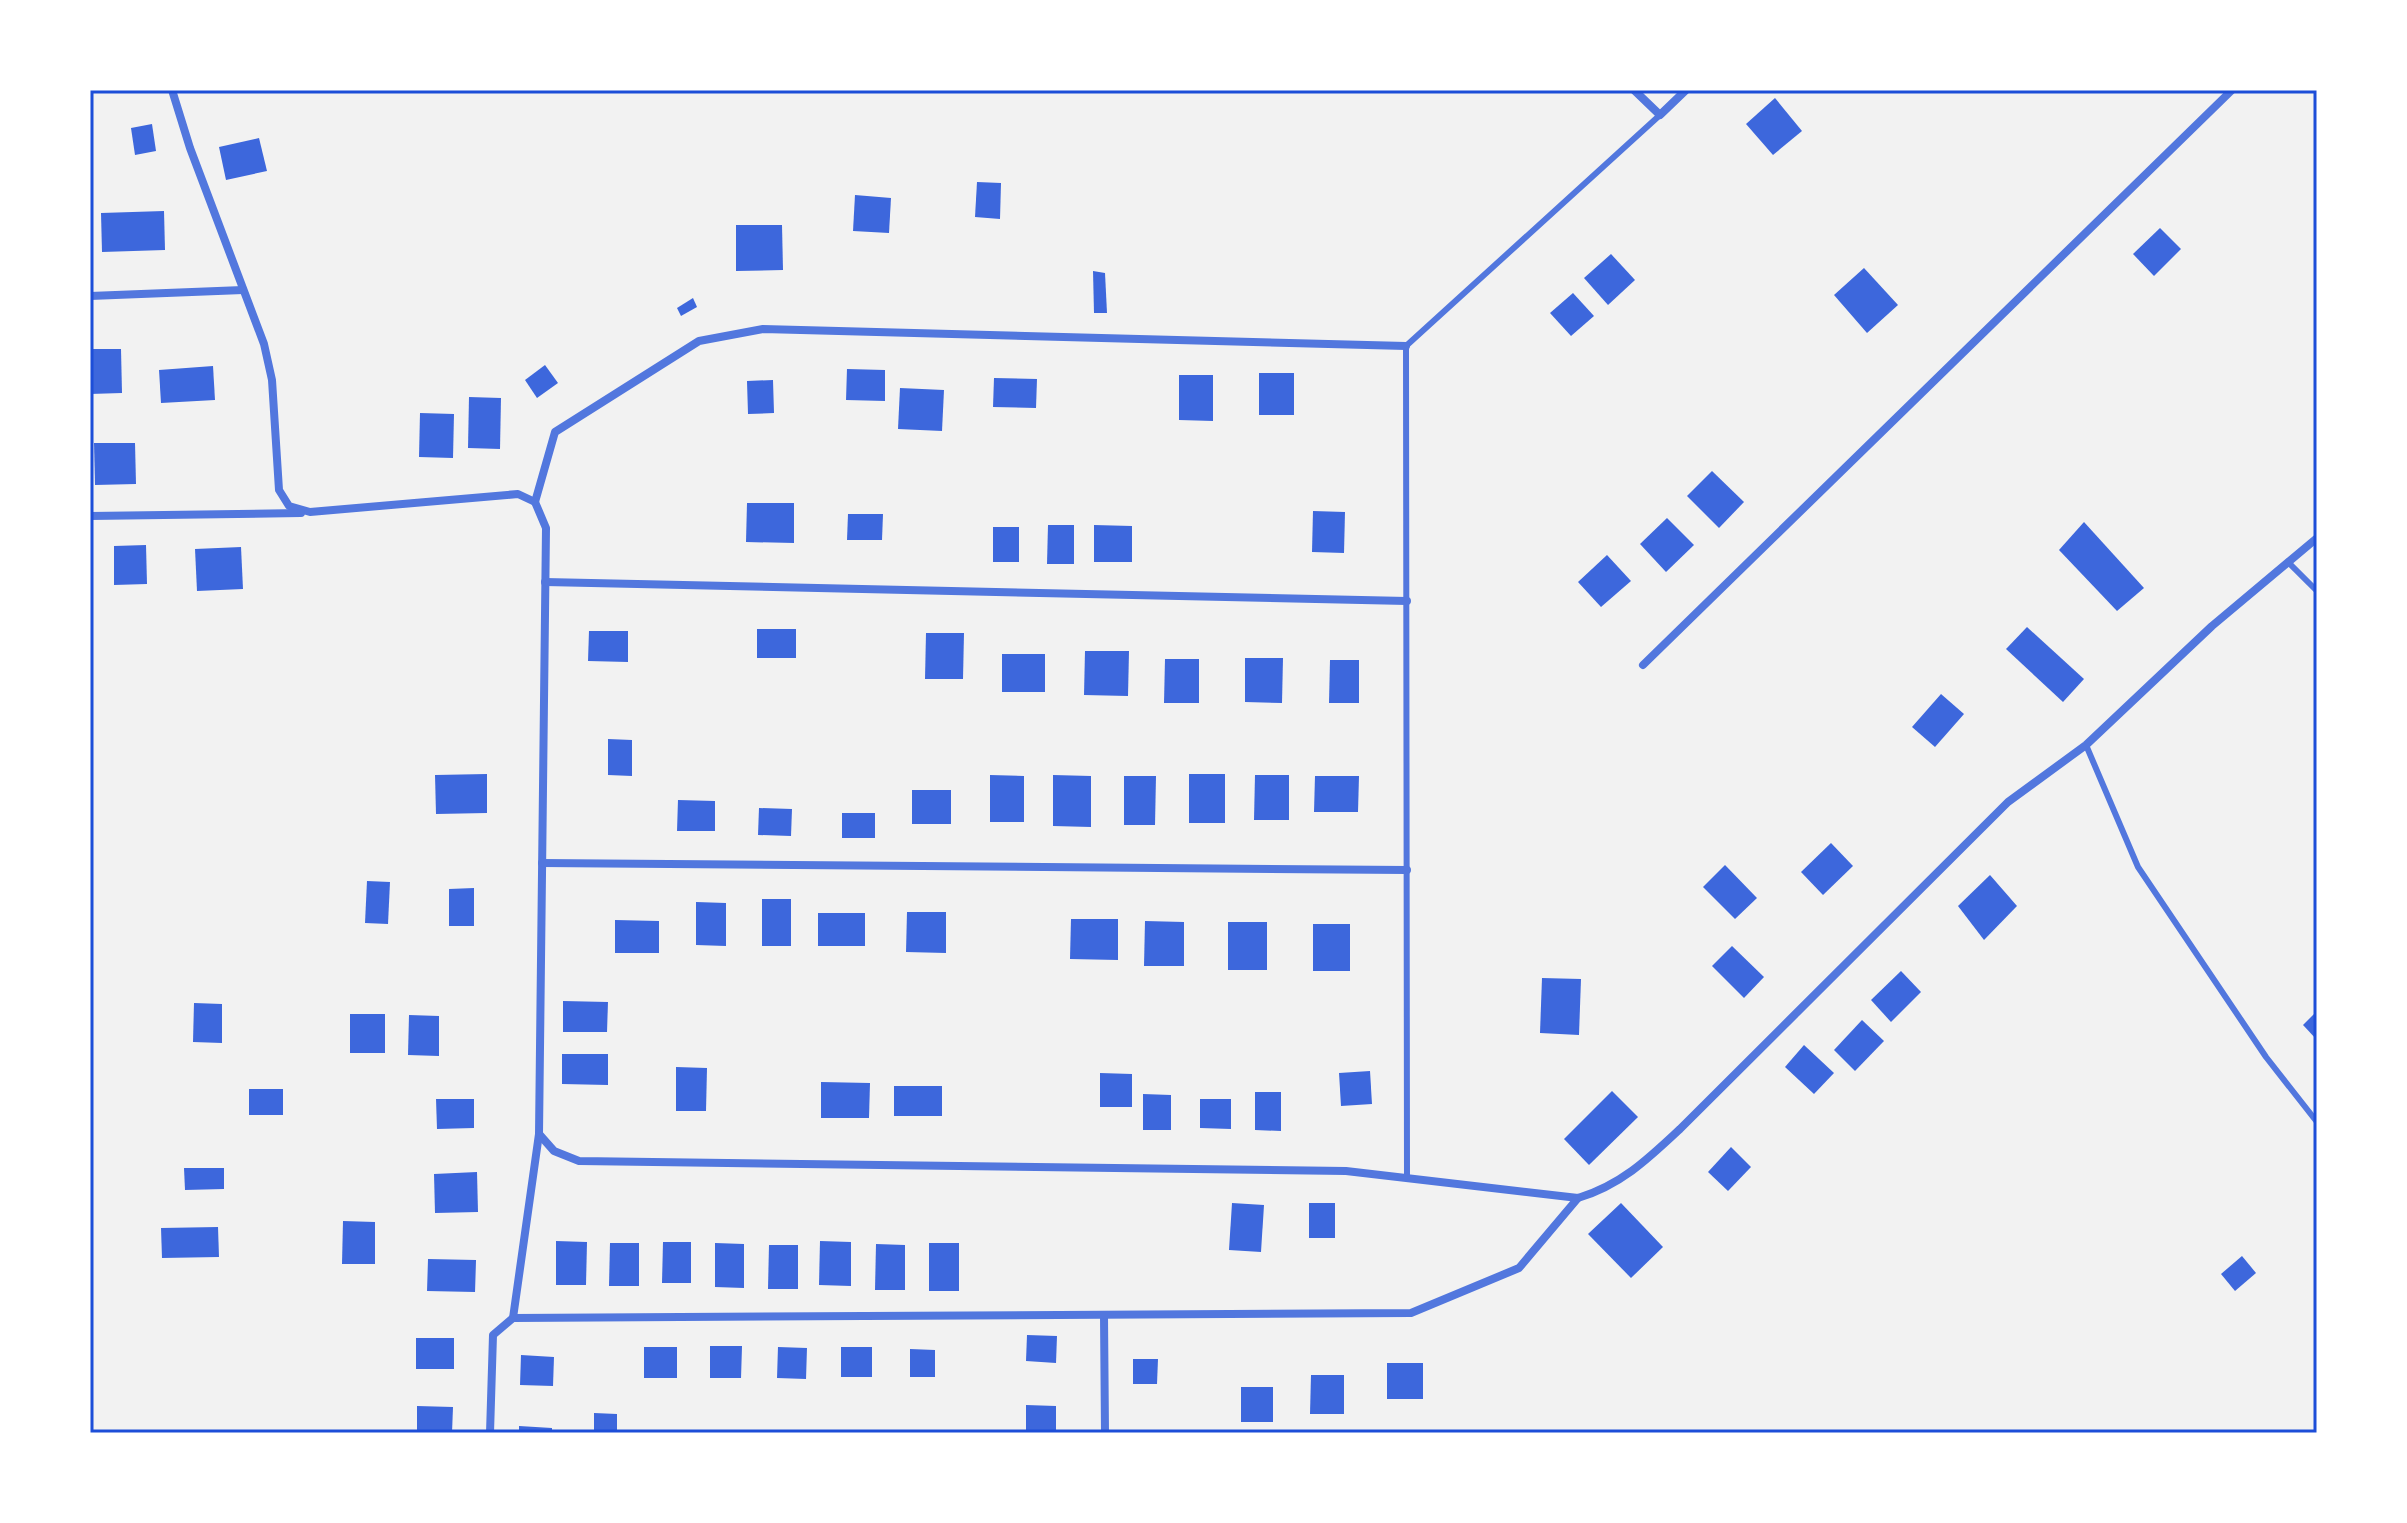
<svg xmlns="http://www.w3.org/2000/svg" width="2407" height="1523" font-family="'PT Sans',sans-serif">
<style>
.building{fill:#3d67dc}
.lines{fill:none;stroke-linecap:round;stroke-linejoin:round}
.service{stroke:#5277de;stroke-width:6}
.minor{stroke:#5277de;stroke-width:8}
.neatline{fill:none;stroke:#1d4ed8;stroke-width:3}
</style>
<rect width="100%" height="100%" fill="#f2f2f2"/>
<g class="building">
<polygon points="1775,98 1802,131 1773,155 1746,124"/>
<polygon points="152,124 156,151 135,155 131,128"/>
<polygon points="259,138 267,171 226,180 219,147"/>
<polygon points="977,182 1001,183 1000,219 975,217"/>
<polygon points="855,195 891,198 889,233 853,231"/>
<polygon points="164,211 165,250 102,252 101,213"/>
<polygon points="736,225 782,225 783,270 736,271"/>
<polygon points="2160,228 2181,249 2154,276 2133,254"/>
<polygon points="1611,254 1635,280 1608,305 1584,278"/>
<polygon points="1864,268 1898,305 1867,333 1834,295"/>
<polygon points="1093,271 1105,273 1107,313 1094,313"/>
<polygon points="1573,293 1594,316 1571,336 1550,313"/>
<polygon points="693,298 697,307 681,316 677,308"/>
<polygon points="90,349 121,349 122,393 90,394"/>
<polygon points="545,365 558,383 537,398 525,380"/>
<polygon points="213,366 215,400 161,403 159,370"/>
<polygon points="847,369 885,370 885,401 846,400"/>
<rect x="1259" y="373" width="35" height="42"/>
<polygon points="1179,375 1213,375 1213,421 1179,420"/>
<polygon points="994,378 1037,379 1036,408 993,407"/>
<polygon points="773,380 774,413 748,414 747,381"/>
<polygon points="900,388 944,390 942,431 898,429"/>
<polygon points="469,397 501,398 500,449 468,448"/>
<polygon points="420,413 454,414 453,458 419,457"/>
<polygon points="94,443 135,443 136,484 95,485"/>
<polygon points="1712,471 1744,502 1719,528 1687,496"/>
<polygon points="747,503 794,503 794,543 746,542"/>
<polygon points="1313,511 1345,512 1344,553 1312,552"/>
<polygon points="848,514 883,514 882,540 847,540"/>
<polygon points="1667,518 1694,545 1666,572 1640,544"/>
<polygon points="2084,522 2144,588 2117,611 2059,550"/>
<polygon points="1048,525 1074,525 1074,564 1047,564"/>
<polygon points="1094,525 1132,526 1132,562 1094,562"/>
<rect x="993" y="527" width="26" height="35"/>
<polygon points="146,545 147,584 114,585 114,546"/>
<polygon points="241,547 243,589 197,591 195,549"/>
<polygon points="1607,555 1631,581 1601,607 1578,582"/>
<polygon points="2027,627 2084,679 2063,702 2006,649"/>
<rect x="757" y="629" width="39" height="29"/>
<polygon points="589,631 628,631 628,662 588,661"/>
<polygon points="926,633 964,633 963,679 925,679"/>
<polygon points="1085,651 1129,651 1128,696 1084,695"/>
<rect x="1002" y="654" width="43" height="38"/>
<polygon points="1245,658 1283,658 1282,703 1245,702"/>
<polygon points="1165,659 1199,659 1199,703 1164,703"/>
<polygon points="1330,660 1359,660 1359,703 1329,703"/>
<polygon points="1941,694 1964,714 1935,747 1912,727"/>
<polygon points="608,739 632,740 632,776 608,775"/>
<polygon points="487,774 487,813 436,814 435,775"/>
<rect x="1189" y="774" width="36" height="49"/>
<polygon points="990,775 1024,776 1024,822 990,822"/>
<polygon points="1053,775 1091,776 1091,827 1053,826"/>
<polygon points="1255,775 1289,775 1289,820 1254,820"/>
<polygon points="1124,776 1156,776 1155,825 1124,825"/>
<polygon points="1315,776 1359,776 1358,812 1314,812"/>
<rect x="912" y="790" width="39" height="34"/>
<polygon points="678,800 715,801 715,831 677,831"/>
<polygon points="759,808 792,809 791,836 758,835"/>
<rect x="842" y="813" width="33" height="25"/>
<polygon points="1831,843 1853,866 1823,895 1801,872"/>
<polygon points="1725,865 1757,898 1735,919 1703,887"/>
<polygon points="1990,875 2017,906 1984,940 1958,906"/>
<polygon points="367,881 390,882 388,924 365,923"/>
<polygon points="474,888 474,926 449,926 449,889"/>
<rect x="762" y="899" width="29" height="47"/>
<polygon points="696,902 726,903 726,946 696,945"/>
<polygon points="907,912 946,912 946,953 906,952"/>
<rect x="818" y="913" width="47" height="33"/>
<polygon points="1071,919 1118,919 1118,960 1070,959"/>
<polygon points="615,920 659,921 659,953 615,953"/>
<polygon points="1145,921 1184,922 1184,966 1144,966"/>
<rect x="1228" y="922" width="39" height="48"/>
<rect x="1313" y="924" width="37" height="47"/>
<polygon points="1732,946 1764,977 1744,998 1712,966"/>
<polygon points="1901,971 1921,992 1891,1022 1871,1000"/>
<polygon points="1542,978 1581,979 1579,1035 1540,1033"/>
<polygon points="563,1001 608,1002 607,1032 563,1032"/>
<polygon points="194,1003 222,1004 222,1043 193,1042"/>
<polygon points="2317,1011 2317,1040 2303,1025"/>
<rect x="350" y="1014" width="35" height="39"/>
<polygon points="409,1015 439,1016 439,1056 408,1055"/>
<polygon points="1862,1020 1884,1041 1855,1071 1834,1050"/>
<polygon points="1804,1045 1834,1073 1814,1094 1785,1067"/>
<polygon points="562,1054 608,1054 608,1085 562,1084"/>
<polygon points="676,1067 707,1068 706,1111 676,1111"/>
<polygon points="1370,1071 1372,1104 1341,1106 1339,1073"/>
<polygon points="1100,1073 1132,1074 1132,1107 1100,1107"/>
<polygon points="821,1082 870,1083 869,1118 821,1118"/>
<rect x="894" y="1086" width="48" height="30"/>
<rect x="249" y="1089" width="34" height="26"/>
<polygon points="1612,1091 1638,1117 1589,1165 1564,1139"/>
<polygon points="1255,1092 1281,1092 1281,1131 1255,1130"/>
<polygon points="1143,1094 1171,1095 1171,1130 1143,1130"/>
<polygon points="436,1099 474,1099 474,1128 437,1129"/>
<polygon points="1200,1099 1231,1099 1231,1129 1200,1128"/>
<polygon points="1731,1147 1751,1167 1728,1191 1708,1172"/>
<polygon points="184,1168 224,1168 224,1189 185,1190"/>
<polygon points="477,1172 478,1212 435,1213 434,1174"/>
<polygon points="1232,1203 1264,1205 1261,1252 1229,1250"/>
<rect x="1309" y="1203" width="26" height="35"/>
<polygon points="1621,1203 1663,1247 1631,1278 1588,1234"/>
<polygon points="343,1221 375,1222 375,1264 342,1264"/>
<polygon points="218,1227 219,1257 162,1258 161,1228"/>
<polygon points="556,1241 587,1242 586,1285 556,1285"/>
<polygon points="820,1241 851,1242 851,1286 819,1285"/>
<polygon points="663,1242 691,1242 691,1283 662,1283"/>
<polygon points="610,1243 639,1243 639,1286 609,1286"/>
<polygon points="715,1243 744,1244 744,1288 715,1287"/>
<rect x="929" y="1243" width="30" height="48"/>
<polygon points="876,1244 905,1245 905,1290 875,1290"/>
<polygon points="769,1245 798,1245 798,1289 768,1289"/>
<polygon points="2242,1256 2256,1273 2235,1291 2221,1274"/>
<polygon points="428,1259 476,1260 475,1292 427,1291"/>
<polygon points="1027,1335 1057,1336 1056,1363 1026,1361"/>
<rect x="416" y="1338" width="38" height="31"/>
<polygon points="710,1346 742,1346 741,1378 710,1378"/>
<rect x="644" y="1347" width="33" height="31"/>
<polygon points="778,1347 807,1348 806,1379 777,1378"/>
<rect x="841" y="1347" width="31" height="30"/>
<polygon points="910,1349 935,1350 935,1377 910,1377"/>
<polygon points="521,1355 554,1357 553,1386 520,1385"/>
<polygon points="1133,1359 1158,1359 1157,1384 1133,1384"/>
<rect x="1387" y="1363" width="36" height="36"/>
<polygon points="1311,1375 1344,1375 1344,1414 1310,1414"/>
<rect x="1241" y="1387" width="32" height="35"/>
<polygon points="1026,1405 1056,1406 1056,1432 1026,1431"/>
<polygon points="417,1406 453,1407 452,1433 417,1433"/>
<polygon points="594,1413 617,1414 617,1433 594,1433"/>
<polygon points="519,1426 552,1428 552,1433 519,1433"/>
</g>
<g class="lines">
<g class="service">
<polyline points="2288,562 2317,591"/>
<polyline points="2086,745 2138,867 2266,1057 2317,1122"/>
<polyline points="1407,1178 1406,346 1660,115"/>
</g>
<g class="minor">
<path d="M 172,90 L 190,148 L 264,344 L 272,380 L 279,490 L 289,506 L 310,512 L 518,494 L 535,502 L 546,528 L 539,1134 L 554,1151 L 579,1161 L 1346,1171 L 1578,1198 C 1621,1185 1648,1159 1680,1129 L 2008,802 L 2086,745 L 2212,626 L 2317,538"/>
<polyline points="1634,90 1660,115 1686,90"/>
<polyline points="90,296 243,290"/>
<polyline points="535,502 555,432 699,341 763,329 1406,346"/>
<polyline points="90,516 301,513"/>
<polyline points="545,582 1407,601"/>
<polyline points="1643,665 2232,90"/>
<polyline points="542,863 1407,870"/>
<polyline points="1104,1316 1105,1433"/>
<polyline points="513,1318 1411,1313 1519,1268 1578,1198"/>
<polyline points="490,1433 493,1335 513,1318 539,1134"/>
</g>
</g>
<rect width="2407" height="1523" fill="none" stroke="#ffffff" stroke-width="184"/>
<rect x="92" y="92" width="2223" height="1339" class="neatline"/>
</svg>
